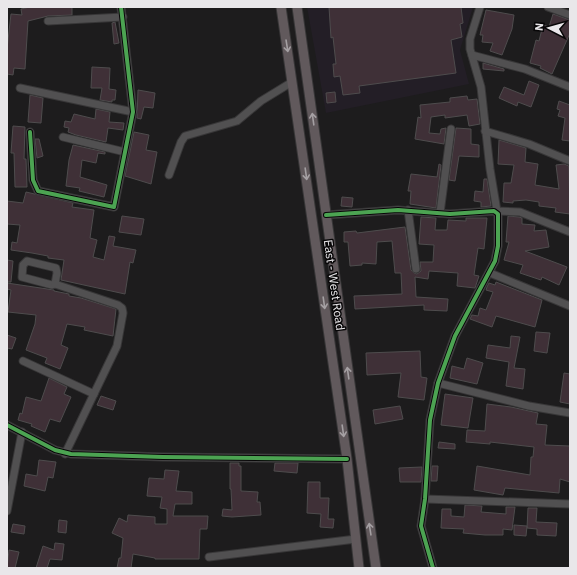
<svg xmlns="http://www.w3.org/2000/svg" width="577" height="575" font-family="'IBM Plex Sans',sans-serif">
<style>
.built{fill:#231e26}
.building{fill:#3f3037;stroke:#4e4c4d}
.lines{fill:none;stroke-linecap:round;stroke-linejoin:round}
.minor-casing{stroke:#383738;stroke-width:9}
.major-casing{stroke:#383738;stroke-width:11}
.minor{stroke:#515051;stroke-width:7}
.major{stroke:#61595c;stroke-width:9}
.cycleway-casing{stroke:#070607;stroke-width:6}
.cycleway{stroke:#4ca352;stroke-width:4}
.oneway{stroke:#a5a0a3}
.labels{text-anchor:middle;stroke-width:3;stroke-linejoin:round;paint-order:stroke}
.street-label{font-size:12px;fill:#e9e7ea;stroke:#070607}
</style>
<rect width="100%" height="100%" fill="#1d1c1d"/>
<polygon class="built" points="307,7 473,7 460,50 469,84 326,113"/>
<g class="building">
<polygon points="30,7 72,7 72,15 48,16 28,21 25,69 14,68 13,75 7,74 7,49 11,14 22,15 21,9"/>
<polygon points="329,7 461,7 463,23 460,24 462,37 451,40 456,73 359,86 360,93 343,95 340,76 334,77 333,64 336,64 333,37 331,38"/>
<polygon points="486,10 514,15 512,29 502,55 490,51 493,43 482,42 483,35 480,35"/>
<polygon points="553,14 570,20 570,33 552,74 540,68 541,66 530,63 536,40 539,41 543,25 549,27"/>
<polygon points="115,22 119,43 114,44 112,23"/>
<polygon points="483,63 504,69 504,71 483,69"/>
<polygon points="92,67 110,68 109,89 116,90 115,100 112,100 112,102 100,100 102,88 91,88"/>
<polygon points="529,81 539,85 531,107 518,102 517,106 499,98 504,87 524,95"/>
<polygon points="138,90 155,93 153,108 144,107 141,119 137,118"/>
<polygon points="335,92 336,102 327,103 326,93"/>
<polygon points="30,95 43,98 41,123 28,122"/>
<polygon points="467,96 468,100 477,99 480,124 469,126 467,115 445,118 445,115 431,117 429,133 440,134 441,129 446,128 444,144 415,139 418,117 421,118 420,105 450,102 450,98"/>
<polygon points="559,101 570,105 570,141 562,140 565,118 558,116 560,110 557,109"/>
<polygon points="96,109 110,112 109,122 124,123 123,130 108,128 106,142 76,135 68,132 69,128 64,127 65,121 71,122 74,114 95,119"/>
<polygon points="13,126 25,127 24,159 26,159 27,187 15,187 14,153 11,153"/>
<polygon points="456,128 471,129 471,144 479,145 479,157 459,156 455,181 449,180"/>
<polygon points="134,132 149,135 146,150 157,152 151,184 125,176"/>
<polygon points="35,139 39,139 43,156 37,158"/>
<polygon points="499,140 526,148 525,162 538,164 535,185 559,189 556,165 564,164 569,166 570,214 555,212 556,208 539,206 539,202 526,200 513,201 513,203 503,202 504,183 511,183 514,165 498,164"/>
<polygon points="73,145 105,152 105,154 98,153 96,163 82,160 80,177 107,185 104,197 79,191 80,188 66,186 69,160"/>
<polygon points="439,164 441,165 436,208 410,204 411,191 408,191 411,174 437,177"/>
<polygon points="484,179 487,179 491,206 481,207 481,202 474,201 475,191 483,192"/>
<polygon points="26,192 73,203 72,207 94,210 90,238 97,240 93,257 104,260 109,236 115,237 113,246 136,250 133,263 130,262 125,294 61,280 64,260 48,258 48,256 32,253 11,250 12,242 17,243 20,225 7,224 7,201 23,203"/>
<polygon points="342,197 353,198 352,207 341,206"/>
<polygon points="122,216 144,219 141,235 119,232"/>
<polygon points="508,216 519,217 522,218 522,224 535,225 534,231 546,230 549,247 525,251 567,267 559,285 542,277 541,280 520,273 523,265 504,260 509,242 506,242"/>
<polygon points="421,217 436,218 435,230 447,230 448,220 466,221 466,218 487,218 484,249 478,248 474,275 479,276 475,288 457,286 458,273 429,271 428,279 415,277 416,297 448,299 447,311 424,310 424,305 355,309 354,296 402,294 401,273 395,273 392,241 377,242 376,264 362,263 362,265 350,266 348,242 344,242 344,232 356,231 357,233 405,227 411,270 414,273 417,274 421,271 420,262 433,262 434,245 419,244"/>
<polygon points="7,260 13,261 11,282 7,282"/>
<polygon points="496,282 542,300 535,327 496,316 492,327 470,319 472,315 478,316 480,308 486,310 493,292 486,290 487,287 489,283 495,285"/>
<polygon points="7,283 54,290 54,291 69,294 69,296 81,298 116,309 113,336 84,330 85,327 67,324 61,345 68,348 60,369 45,363 47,358 26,350 35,324 36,315 8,312 11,290 7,289"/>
<polygon points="536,332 550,333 547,353 534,351"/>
<polygon points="7,335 16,338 12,349 7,348"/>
<polygon points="511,336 520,337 514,368 525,369 523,389 506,386 509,362 486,358 488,345 510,348"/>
<polygon points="420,351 421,377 427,378 424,400 398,397 401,373 367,375 366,353"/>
<polygon points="467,358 483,363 477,384 450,378 452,366 464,369"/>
<polygon points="564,373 570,374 570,404 560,402"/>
<polygon points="49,378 67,387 64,394 71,397 60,422 50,419 45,432 31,426 32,424 18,420 20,413 22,414 26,397 41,401"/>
<polygon points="445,394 473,398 468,428 441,425"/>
<polygon points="101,396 116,401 113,410 97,405"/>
<polygon points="487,404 511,407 538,413 536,424 547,425 545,445 570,446 570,482 560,479 559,493 505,488 503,495 474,490 477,466 530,475 531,457 533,457 534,447 490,442 490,444 466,442 467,430 485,431"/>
<polygon points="400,406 403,419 375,424 373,410"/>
<polygon points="439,442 455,444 455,449 438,448"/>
<polygon points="39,460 56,462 53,478 48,477 45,491 24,486 26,474 37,476"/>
<polygon points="230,463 239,463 239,466 241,466 241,491 258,492 257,502 260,502 261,515 232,517 222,516 223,509 232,510 231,489 230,489"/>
<polygon points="275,463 298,463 297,473 274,471"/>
<polygon points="432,466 438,466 437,481 431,481"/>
<polygon points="422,467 421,482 400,482 399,468"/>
<polygon points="165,470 179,471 176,491 192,492 192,504 175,504 173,516 208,516 207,529 200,529 199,559 155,559 155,558 133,554 131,568 117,568 119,558 121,558 123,538 112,533 119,518 127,522 128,515 155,517 155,524 167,524 167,509 160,508 162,497 147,496 149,478 164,479"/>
<polygon points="308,482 320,482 320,498 329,498 328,519 334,519 333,528 320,527 321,514 307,513"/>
<polygon points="465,505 482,506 481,512 506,514 506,507 515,507 512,530 503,529 503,535 485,535 463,533 464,529 441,528 442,509 451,509 451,516 464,517"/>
<polygon points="528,508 537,508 536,522 557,523 556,536 537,535 537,529 527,528"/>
<polygon points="59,520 67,521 66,533 58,532"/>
<polygon points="13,524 25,526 24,534 11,532"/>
<polygon points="514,525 527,526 526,536 514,535"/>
<polygon points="55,543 64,544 62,560 50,559 47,568 36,568 43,546 54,550"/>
<polygon points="9,550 19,552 15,568 7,568"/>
</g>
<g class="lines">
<g class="minor-casing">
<g id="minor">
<polyline points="480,7 470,39 470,49 481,87 490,169 497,211 520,212 570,232"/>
<polyline points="548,7 570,15"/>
<polyline points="48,21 123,17"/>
<polyline points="472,55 525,69 570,87"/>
<polyline points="20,88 133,112"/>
<polyline points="485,131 529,144 570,161"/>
<polyline points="30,132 33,180 38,191 114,207 133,112 121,7"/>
<polyline points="63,137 125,152"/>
<polyline points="169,175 181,142 185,136 237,121 261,101 292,82"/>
<polyline points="408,210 416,269"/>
<polyline points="440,213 451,129"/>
<polyline points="326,215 398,210 450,214 494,211 498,214 498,246 495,261 455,336 438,383 430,420 425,499 421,526 433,568"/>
<polygon points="27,261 56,268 57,273 55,284 52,285 22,277 23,265"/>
<polyline points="490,273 570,306"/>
<polyline points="55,284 118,305 122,308 123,313 117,346 65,454"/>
<polyline points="23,361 94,394"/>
<polyline points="438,383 529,406 570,413"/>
<polyline points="7,425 55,450 71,454 163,457 347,459"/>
<polyline points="425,499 570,504"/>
<polyline points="7,511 22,432"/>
<polyline points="209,557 356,539"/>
</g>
</g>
<g class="major-casing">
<g id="major">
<polyline points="281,7 347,459 359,568"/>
<polyline points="297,7 376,568"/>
</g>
</g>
<use href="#minor" class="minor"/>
<use href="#major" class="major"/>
<g class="cycleway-casing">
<g id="cycleway">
<polyline points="30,132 33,180 38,191 114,207 133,112 121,7"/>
<polyline points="326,215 398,210 450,214 494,211 498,214 498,246 495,261 455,336 438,383 430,420 425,499 421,526 433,568"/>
<polyline points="7,425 55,450 71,454 163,457 347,459"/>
</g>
</g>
<use href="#cycleway" class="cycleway"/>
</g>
<defs><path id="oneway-shaft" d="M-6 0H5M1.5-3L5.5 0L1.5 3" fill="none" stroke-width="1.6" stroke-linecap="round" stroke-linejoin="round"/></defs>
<g class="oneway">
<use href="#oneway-shaft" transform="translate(287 46) rotate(81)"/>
<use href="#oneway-shaft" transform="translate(313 119) rotate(-98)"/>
<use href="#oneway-shaft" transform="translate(306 174) rotate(82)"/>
<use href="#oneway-shaft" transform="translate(324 303) rotate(82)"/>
<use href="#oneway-shaft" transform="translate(348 373) rotate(-98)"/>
<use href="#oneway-shaft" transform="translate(343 431) rotate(82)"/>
<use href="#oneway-shaft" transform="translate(370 529) rotate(-99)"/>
</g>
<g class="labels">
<g class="street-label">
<text transform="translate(334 285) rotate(82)" y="4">East - West Road</text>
</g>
</g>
<rect width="577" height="575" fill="none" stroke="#e9e7ea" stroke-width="16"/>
<g transform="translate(549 28) rotate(276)" stroke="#070607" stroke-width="3" paint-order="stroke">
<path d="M0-3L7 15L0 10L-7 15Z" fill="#e9e7ea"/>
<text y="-6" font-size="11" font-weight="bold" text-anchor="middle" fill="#e9e7ea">N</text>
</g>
</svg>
